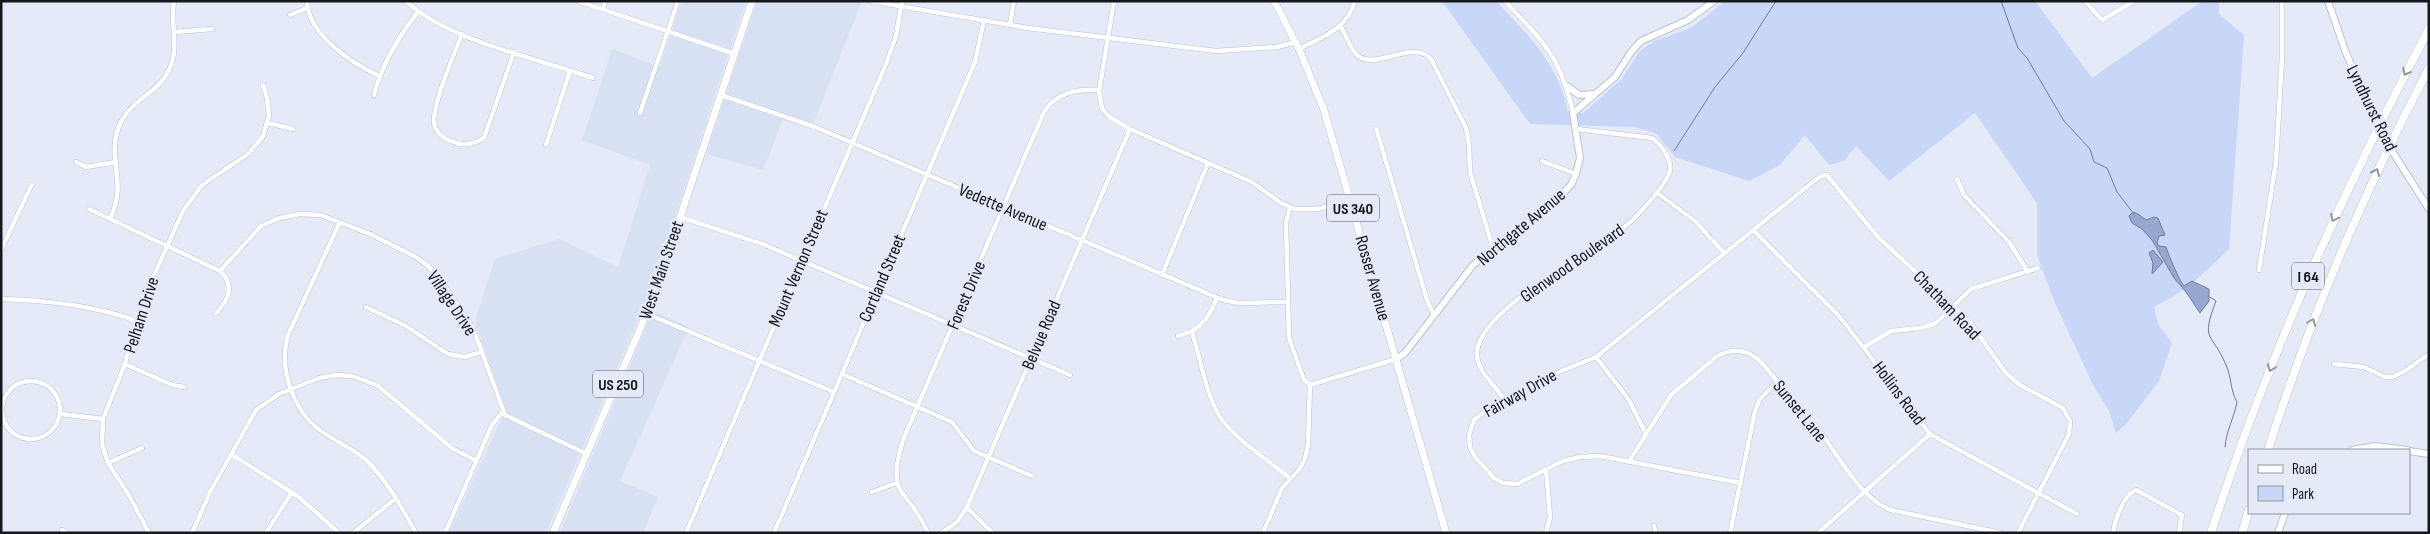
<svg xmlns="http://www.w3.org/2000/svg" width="2430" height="534" font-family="'Sofia Sans Condensed',sans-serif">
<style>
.built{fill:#d8e0f4}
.green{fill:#c8d6f8}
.water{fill:#97a8d0;stroke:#707c9a}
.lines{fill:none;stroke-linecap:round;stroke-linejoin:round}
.stream{stroke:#707c9a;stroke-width:1}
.street-casing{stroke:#bdc2cf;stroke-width:5.5}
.secondary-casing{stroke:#bdc2cf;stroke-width:8}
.primary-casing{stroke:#bdc2cf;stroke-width:8}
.highway-casing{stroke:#bdc2cf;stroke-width:9}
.street{stroke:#fff;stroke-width:4.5}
.secondary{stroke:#fff;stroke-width:6}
.primary{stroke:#fff;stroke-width:7}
.highway{stroke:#fff;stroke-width:8}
.secondary-bridge-casing{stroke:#bdc2cf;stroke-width:8;stroke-linecap:butt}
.secondary-bridge{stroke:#fff;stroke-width:6}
.oneway{stroke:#969798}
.labels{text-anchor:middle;stroke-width:5;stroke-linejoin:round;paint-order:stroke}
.shield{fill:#e4eaf7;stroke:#53565d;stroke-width:1}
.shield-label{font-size:16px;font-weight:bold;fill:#15171b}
.street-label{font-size:18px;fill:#15171b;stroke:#e4eaf7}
</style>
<rect width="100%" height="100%" fill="#e4eaf7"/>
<g class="built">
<polygon points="682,1 746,1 651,289 546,533 449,533 506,409 475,322 495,259 559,239 618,267 650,165 582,140 612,49 660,67"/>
<polygon points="757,1 862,1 811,129 783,120 763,170 706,154"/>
<polygon points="653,311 689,327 620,481 658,497 643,533 560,533"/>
</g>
<path class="green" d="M 1442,1 L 1496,1 C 1529,36 1557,62 1568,111 L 1583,113 L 1622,79 L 1639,52 L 1654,41 L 1691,28 L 1725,1 L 2035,1 L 2092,78 L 2203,1 L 2219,1 L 2219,14 L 2244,35 L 2229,249 C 2206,272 2184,293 2154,307 L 2158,324 L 2172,343 L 2159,381 L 2127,423 L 2116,433 L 2109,411 L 2093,385 L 2055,303 L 2037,255 L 2037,203 L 1975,113 L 1889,181 L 1856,146 L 1844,161 L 1829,165 L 1805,135 L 1780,165 L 1749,181 L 1675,157 L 1657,134 L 1635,127 L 1530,124 Z"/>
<g class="water">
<path d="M 2133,212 L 2138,214 L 2146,220 L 2154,217 L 2158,218 L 2165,235 L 2159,236 L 2157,243 L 2159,246 L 2166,247 C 2169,256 2179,280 2184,286 L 2192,281 L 2209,289 L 2209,301 L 2200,313 L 2186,292 L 2174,278 L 2152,240 L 2142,229 L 2132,223 L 2129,216 Z"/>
<polygon points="2153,250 2163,262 2152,274 2153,263 2149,253"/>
</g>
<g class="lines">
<g class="stream">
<polyline points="2001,1 2018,48 2027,58 2064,121 2090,149 2094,162 2107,168 2117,192 2134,214"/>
<polyline points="1674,151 1715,87 1743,53 1776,1"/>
<path d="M 2210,297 L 2216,301 C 2200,343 2212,331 2226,365 C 2232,378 2230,390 2237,402 C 2234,418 2226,431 2225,447"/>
</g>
<g class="street-casing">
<g id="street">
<path d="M 307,1 C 308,35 352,63 379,76"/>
<path d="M 406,1 C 449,41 536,58 593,78"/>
<polyline points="578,1 735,54"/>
<polyline points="870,1 1028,28 1216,51 1277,47 1296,42"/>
<polyline points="1114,1 1099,92 1102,108 1108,116 1130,129 1252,182 1281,203 1295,209 1318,209 1350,200"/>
<path d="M 1505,1 C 1544,43 1560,55 1573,113"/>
<polyline points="2085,1 2102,20 2134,1"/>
<polyline points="603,9 605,1"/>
<polyline points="290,15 307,8"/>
<polyline points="1010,25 1014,1"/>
<path d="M 1341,27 C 1346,35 1350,47 1356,54 C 1374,73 1412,38 1431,59 L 1466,128 L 1469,144 L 1470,172 L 1493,248"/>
<polyline points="174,32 212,29"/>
<path d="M 462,34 C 454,55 433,102 434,122 C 435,132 443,138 451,141 C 463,147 473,144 484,138 L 514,52"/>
<path d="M 1299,49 C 1323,37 1347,29 1355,1"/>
<path d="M 374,95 C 382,64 398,37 418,12"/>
<polyline points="721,95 815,127 1223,300 1239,303 1288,302"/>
<polyline points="640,113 678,1"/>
<polyline points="268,123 293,129"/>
<polyline points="1376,128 1427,300 1434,316"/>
<polyline points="546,145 570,71"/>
<polyline points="1542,161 1576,174"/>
<polyline points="76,162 86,167 116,162"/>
<polyline points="1957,179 1964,195 2009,242 2028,272"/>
<polyline points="1656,192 1695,221 1724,253"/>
<polyline points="1290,207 1286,223 1289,338 1304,380 1310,385"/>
<path d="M 89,209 L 220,271 C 235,284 229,301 216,313"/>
<polyline points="680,217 765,245 1070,375"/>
<path d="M 110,219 C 128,182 107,162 118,129 C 127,101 157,95 169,70 C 180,48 170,24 174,1"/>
<path d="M 339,224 L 288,335 C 278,368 293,411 321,431 C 336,442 353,448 366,460 C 387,480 402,508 416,533"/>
<polyline points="1753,230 1840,317 1930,434 2077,514"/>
<polyline points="1,250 32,184"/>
<polyline points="2259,270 2276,162 2282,57 2282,1"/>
<polyline points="220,271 261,226 279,218 300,214 321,215 370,234 414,256 427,265 440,279 473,328 505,415 587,454"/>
<polyline points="1162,275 1208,163"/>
<path d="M 1,299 C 48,300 94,306 138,321"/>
<polyline points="366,307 406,326 448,354 464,357 482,352"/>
<polyline points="647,314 834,392"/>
<path d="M 1192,332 C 1200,357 1206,395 1220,417 C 1235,439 1269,461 1290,478"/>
<path d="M 1178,336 C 1201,330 1208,319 1217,298"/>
<polyline points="1864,347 1891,331 1921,328 1936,323 1971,289 2038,268"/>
<polyline points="1596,357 1629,400 1646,434"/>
<polyline points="125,364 172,385 184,387"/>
<polyline points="2334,364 2364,367 2385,377 2392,377 2405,371 2429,354"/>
<polyline points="842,374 952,422 974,451 1032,476"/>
<circle cx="31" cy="410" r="29"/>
<polyline points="1310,385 1396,359"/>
<path d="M 1506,403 C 1498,386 1475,372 1477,351 C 1482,308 1590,254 1623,228 C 1635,219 1668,184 1670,170 C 1672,160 1661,144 1652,138 L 1576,129"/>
<polyline points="61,414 103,419"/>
<polyline points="231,454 299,497 339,533"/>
<path d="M 1630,460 L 1671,395 L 1717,356 C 1727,351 1739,348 1750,354 C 1761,359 1769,372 1777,381 C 1792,399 1809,415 1822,434 C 1840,458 1861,499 1891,510 L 2001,533"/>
<polyline points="108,463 142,448"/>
<polyline points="1741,483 1600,456 1580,457 1563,461 1517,484 1503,483 1494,478 1475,457 1470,447 1469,435 1474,420 1483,413 1516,397 1539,380 1596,357 1809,185 1821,176 1827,175 1878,237 1970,322 2005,372 2020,385 2063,408 2070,421 2069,434 2018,533"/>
<polyline points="872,492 896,483"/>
<polyline points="967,508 993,533"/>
<polyline points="1654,526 1656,533"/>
<polyline points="62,530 67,533"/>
<polyline points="149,533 130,497 108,463 102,444 103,419 123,369 148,289 183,211 202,185 248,154 263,136 269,115 267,98 263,85"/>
<polyline points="192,533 211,490 256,410 279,394 319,378 336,375 352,376 377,385 452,448 476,461"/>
<polyline points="266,533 292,492"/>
<polyline points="353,533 395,499"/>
<polyline points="445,533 492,425 503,411"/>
<polyline points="686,533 886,64 896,36 902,1"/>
<polyline points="774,533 975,62 984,20"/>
<path d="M 928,533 C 908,486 885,500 903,440 L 1044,112 C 1056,92 1078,89 1099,90"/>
<polyline points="941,533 957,522 967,507 1130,129"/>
<polyline points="1263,533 1282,488 1299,470 1305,459 1308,445 1310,385"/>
<polyline points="1546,533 1550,517 1546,469"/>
<polyline points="1730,533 1755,411 1760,399 1777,382"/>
<polyline points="1818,533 1930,434"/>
<path d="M 2113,533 C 2115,520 2123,495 2136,490 L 2182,515 L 2179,533"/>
</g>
</g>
<g class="secondary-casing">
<g id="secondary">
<polyline points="2328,1 2346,53 2374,116"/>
<polyline points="1567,86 1579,95 1594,94"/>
<polyline points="2392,151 2429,209"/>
<polyline points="1396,359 1405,353 1473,265 1559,197 1571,185 1576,174 1580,158 1573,113 1615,77 1631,52 1641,41 1688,20 1714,1"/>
<polyline points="2352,450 2375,446 2407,450"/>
<polyline points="2409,451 2429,454"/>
<polyline points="2278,533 2285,513"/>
</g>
</g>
<g class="primary-casing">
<g id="primary">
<polyline points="1274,1 1299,49 1324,110 1446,533"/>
<polyline points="553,533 654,296 752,1"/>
</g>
</g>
<g class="highway-casing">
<g id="highway">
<path d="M 2268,450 C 2310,318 2364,191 2429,68"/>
<path d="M 2211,533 C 2267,358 2343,191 2429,29"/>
<polyline points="2242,533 2249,510"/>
</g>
</g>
<use href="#street" class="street"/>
<use href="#secondary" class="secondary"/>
<use href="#primary" class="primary"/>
<use href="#highway" class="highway"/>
<g class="secondary-bridge-casing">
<polyline id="secondary-bridge" points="2374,116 2392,151"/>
</g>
<use href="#secondary-bridge" class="secondary-bridge"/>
</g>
<defs><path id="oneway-chevron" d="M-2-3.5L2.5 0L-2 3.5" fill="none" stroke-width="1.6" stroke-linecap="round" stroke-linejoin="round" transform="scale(1.25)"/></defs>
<g class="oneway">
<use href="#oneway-chevron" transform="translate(2406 72) rotate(118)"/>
<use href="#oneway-chevron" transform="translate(2376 172) rotate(-66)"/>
<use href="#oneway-chevron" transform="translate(2334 218) rotate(115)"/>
<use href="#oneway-chevron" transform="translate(2312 322) rotate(-69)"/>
<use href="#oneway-chevron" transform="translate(2271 368) rotate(111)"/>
</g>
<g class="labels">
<g class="shield">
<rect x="1327" y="194.5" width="52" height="27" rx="4"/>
<rect x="2292" y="262.5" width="32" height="27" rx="4"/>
<rect x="593" y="370.5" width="50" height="27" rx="4"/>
</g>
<g class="shield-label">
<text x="1353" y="214">US 340</text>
<text x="2308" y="282">I 64</text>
<text x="618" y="390">US 250</text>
</g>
<g class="street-label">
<text transform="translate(2372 108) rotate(64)" y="6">Lyndhurst Road</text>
<text transform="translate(1003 207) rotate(23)" y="6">Vedette Avenue</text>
<text transform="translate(1521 227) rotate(-40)" y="6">Northgate Avenue</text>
<text transform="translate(1572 263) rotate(-35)" y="6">Glenwood Boulevard</text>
<text transform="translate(798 268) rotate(-67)" y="6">Mount Vernon Street</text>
<text transform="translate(661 270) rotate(-71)" y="6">West Main Street</text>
<text transform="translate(882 278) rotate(-67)" y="6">Cortland Street</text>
<text transform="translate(1373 278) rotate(74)" y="6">Rosser Avenue</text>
<text transform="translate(966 295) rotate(-67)" y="6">Forest Drive</text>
<text transform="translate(452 303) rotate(56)" y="6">Village Drive</text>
<text transform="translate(1947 305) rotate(46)" y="6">Chatham Road</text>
<text transform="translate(141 315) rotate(-72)" y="6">Pelham Drive</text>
<text transform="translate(1041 335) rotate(-67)" y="6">Belvue Road</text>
<text transform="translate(1520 393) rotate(-29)" y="6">Fairway Drive</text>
<text transform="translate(1899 393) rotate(53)" y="6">Hollins Road</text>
<text transform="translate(1800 411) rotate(51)" y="6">Sunset Lane</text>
</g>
</g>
<rect width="2430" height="534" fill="none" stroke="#15171b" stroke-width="5"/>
<rect x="2248" y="449" width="162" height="65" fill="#e4eaf7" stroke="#91969f"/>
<rect x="2258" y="465" width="25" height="8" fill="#ffffff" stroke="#91969f"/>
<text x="2292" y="474" font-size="15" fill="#15171b">Road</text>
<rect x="2258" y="486" width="25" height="15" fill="#c8d6f8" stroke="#91969f"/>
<text x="2292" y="499" font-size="15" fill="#15171b">Park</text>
</svg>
